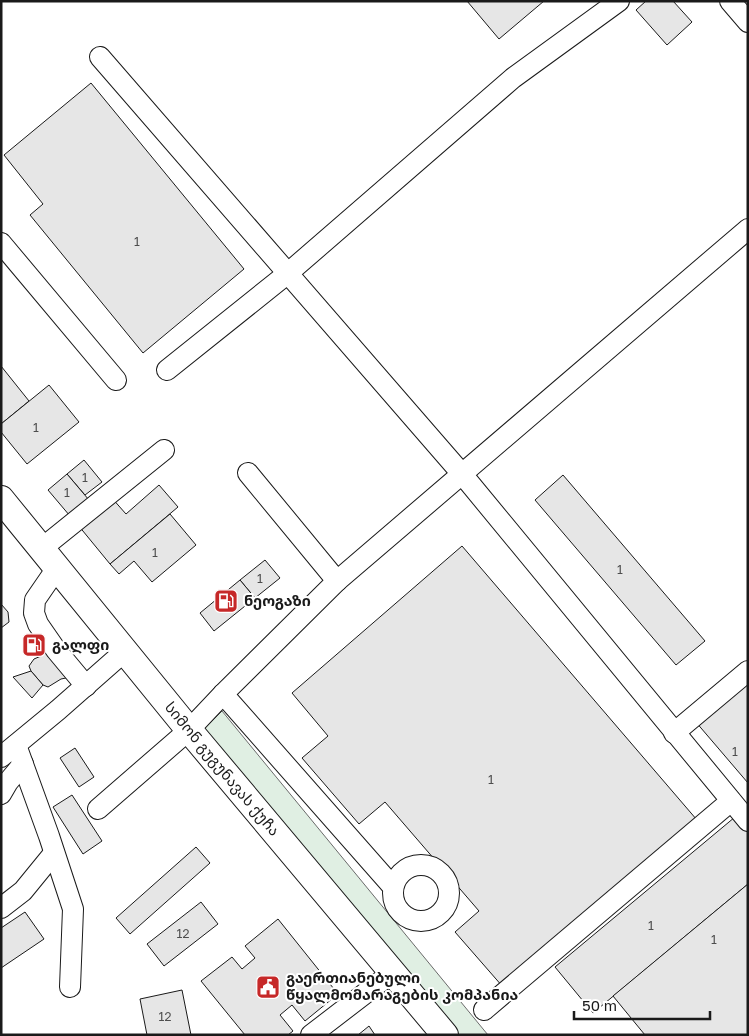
<svg xmlns="http://www.w3.org/2000/svg" width="749" height="1036" font-family="'Golos Text','Noto Sans Georgian',sans-serif">
<style>
.green{fill:#e0efe3;stroke:#6a6a6a}
.building{fill:#e6e6e6;stroke:#1a1a1a}
.lines{fill:none;stroke-linecap:round;stroke-linejoin:round}
.minor-casing{stroke:#1a1a1a;stroke-width:22}
.major-casing{stroke:#1a1a1a;stroke-width:28}
.minor{stroke:#fff;stroke-width:20}
.major{stroke:#fff;stroke-width:26}
.labels{text-anchor:middle;stroke-width:4;stroke-linejoin:round;paint-order:stroke}
.number-label{font-size:12px;fill:#4d4d4d}
.poi-label{font-size:15px;font-weight:bold;fill:#1a1a1a;stroke:#fff;text-anchor:start}
.street-label{font-size:15px;fill:#1a1a1a;stroke:#fff}
</style>
<rect width="100%" height="100%" fill="#fff"/>
<polygon class="green" points="222,711 488,1035 458,1035 203,730"/>
<g class="building">
<polygon points="467,1 544,1 499,39"/>
<polygon points="646,1 673,1 692,22 667,45 636,10"/>
<polygon points="91,83 244,269 143,353 30,215 43,204 4,155"/>
<polygon points="1,366 29,401 1,424"/>
<polygon points="49,385 79,422 27,464 1,432 1,424"/>
<polygon points="84,460 102,482 85,495 67,474"/>
<polygon points="67,474 89,500 70,516 48,490"/>
<polygon points="563,475 705,641 676,665 535,500"/>
<polygon points="159,485 178,507 110,564 78,525 111,497 126,514"/>
<polygon points="170,514 196,545 152,582 134,561 119,574 110,564"/>
<polygon points="462,546 697,820 503,987 455,932 479,911 385,802 359,824 302,758 328,736 292,693"/>
<polygon points="265,560 280,578 255,598 240,580"/>
<polygon points="240,580 255,598 214,631 200,613"/>
<polygon points="1,604 8,612 9,622 1,628"/>
<polygon points="49,648 71,671 66,678 61,679 48,687 43,685 31,671 29,666 34,659 41,656 43,652"/>
<polygon points="31,671 43,685 32,698 13,677"/>
<polygon points="748,676 748,783 695,721"/>
<polygon points="75,748 94,777 79,787 60,758"/>
<polygon points="72,795 102,841 83,854 53,807"/>
<polygon points="735,817 748,833 748,884 593,1013 555,967"/>
<polygon points="196,847 210,863 130,934 116,918"/>
<polygon points="748,884 748,1035 645,1035 613,996"/>
<polygon points="201,902 218,924 164,966 147,944"/>
<polygon points="25,912 44,939 1,968 1,928"/>
<polygon points="278,919 338,994 305,1021 292,1005 280,1015 293,1031 288,1035 245,1035 201,981 232,957 242,969 255,958 245,946"/>
<polygon points="182,990 191,1035 147,1035 140,999"/>
<polygon points="369,1026 375,1035 358,1035"/>
</g>
<g class="lines">
<g class="minor-casing">
<g id="minor">
<polyline points="730,1 748,22"/>
<polyline points="100,57 462,474 748,821"/>
<polyline points="1,243 116,380"/>
<polyline points="167,370 287,274 513,78 619,1"/>
<polyline points="248,473 337,581"/>
<polyline points="41,549 164,450"/>
<polyline points="57,568 35,600 34,613 38,624 56,650 86,686"/>
<polyline points="223,694 393,887"/>
<polyline points="674,733 748,671"/>
<polyline points="16,745 49,836 73,909 70,987"/>
<polyline points="1,757 58,710 125,651"/>
<polyline points="1,794 8,782 23,764"/>
<polyline points="98,809 189,730 223,694 337,581 748,229"/>
<circle cx="421" cy="893" r="28"/>
<polyline points="1,908 23,891 54,853"/>
<polyline points="484,1010 731,801"/>
<polyline points="311,1035 393,972"/>
</g>
</g>
<g class="major-casing">
<g id="major">
<path id="s1" d="M 1,499 L 189,730 L 445,1035"/>
</g>
</g>
<use href="#minor" class="minor"/>
<use href="#major" class="major"/>
</g>
<defs>
<g id="fuel-square" transform="scale(1.25)"><rect x="-9" y="-9" width="18" height="18" rx="4" fill="#c62828" stroke="#fff"/><path d="M-5.5-6h7V0h2V4h1.3V-2.5L3-4.5l.8-.8L6-3V5H2.5V1h-1V6h-7ZM-4.2-4.7v3.2H.2V-4.7Z" fill="#fff"/></g>
<g id="civic-square" transform="scale(1.25)"><rect x="-9" y="-9" width="18" height="18" rx="4" fill="#c62828" stroke="#fff"/><path d="M-.6-6.5H3V-4.5H.6V-3L4-1V1h2V6H-6V1h2V-1L-.6-3ZM-1.2 2.5V6h2.4V2.5Z" fill="#fff"/></g>
</defs>
<g fill-rule="evenodd">
<use href="#fuel-square" x="226" y="601"/>
<use href="#fuel-square" x="34" y="645"/>
<use href="#civic-square" x="268" y="987"/>
</g>
<g class="labels">
<g class="number-label">
<text x="137" y="246">1</text>
<text x="36" y="432">1</text>
<text x="85" y="482">1</text>
<text x="67" y="497">1</text>
<text x="155" y="557">1</text>
<text x="620" y="574">1</text>
<text x="260" y="583">1</text>
<text x="735" y="756">1</text>
<text x="491" y="784">1</text>
<text x="651" y="930">1</text>
<text x="183" y="938">12</text>
<text x="714" y="944">1</text>
<text x="165" y="1021">12</text>
</g>
<g class="poi-label">
<text x="244" y="606">ნეოგაზი</text>
<text x="52" y="650">გალფი</text>
<text x="286" y="983">გაერთიანებული<tspan x="286" dy="17">წყალმომარაგების კომპანია</tspan></text>
</g>
<g class="street-label">
<text dy="5" stroke="none"><textPath href="#s1" startOffset="349">სიმონ გუგუნავას ქუჩა</textPath></text>
</g>
</g>
<rect width="749" height="1036" fill="none" stroke="#1a1a1a" stroke-width="5"/>
<path d="M574 1011v8h136v-8" fill="none" stroke="#1a1a1a" stroke-width="2.5"/>
<text x="582" y="1011" font-size="15" fill="#1a1a1a" stroke="#ffffff" stroke-width="4" paint-order="stroke">50 m</text>
</svg>
